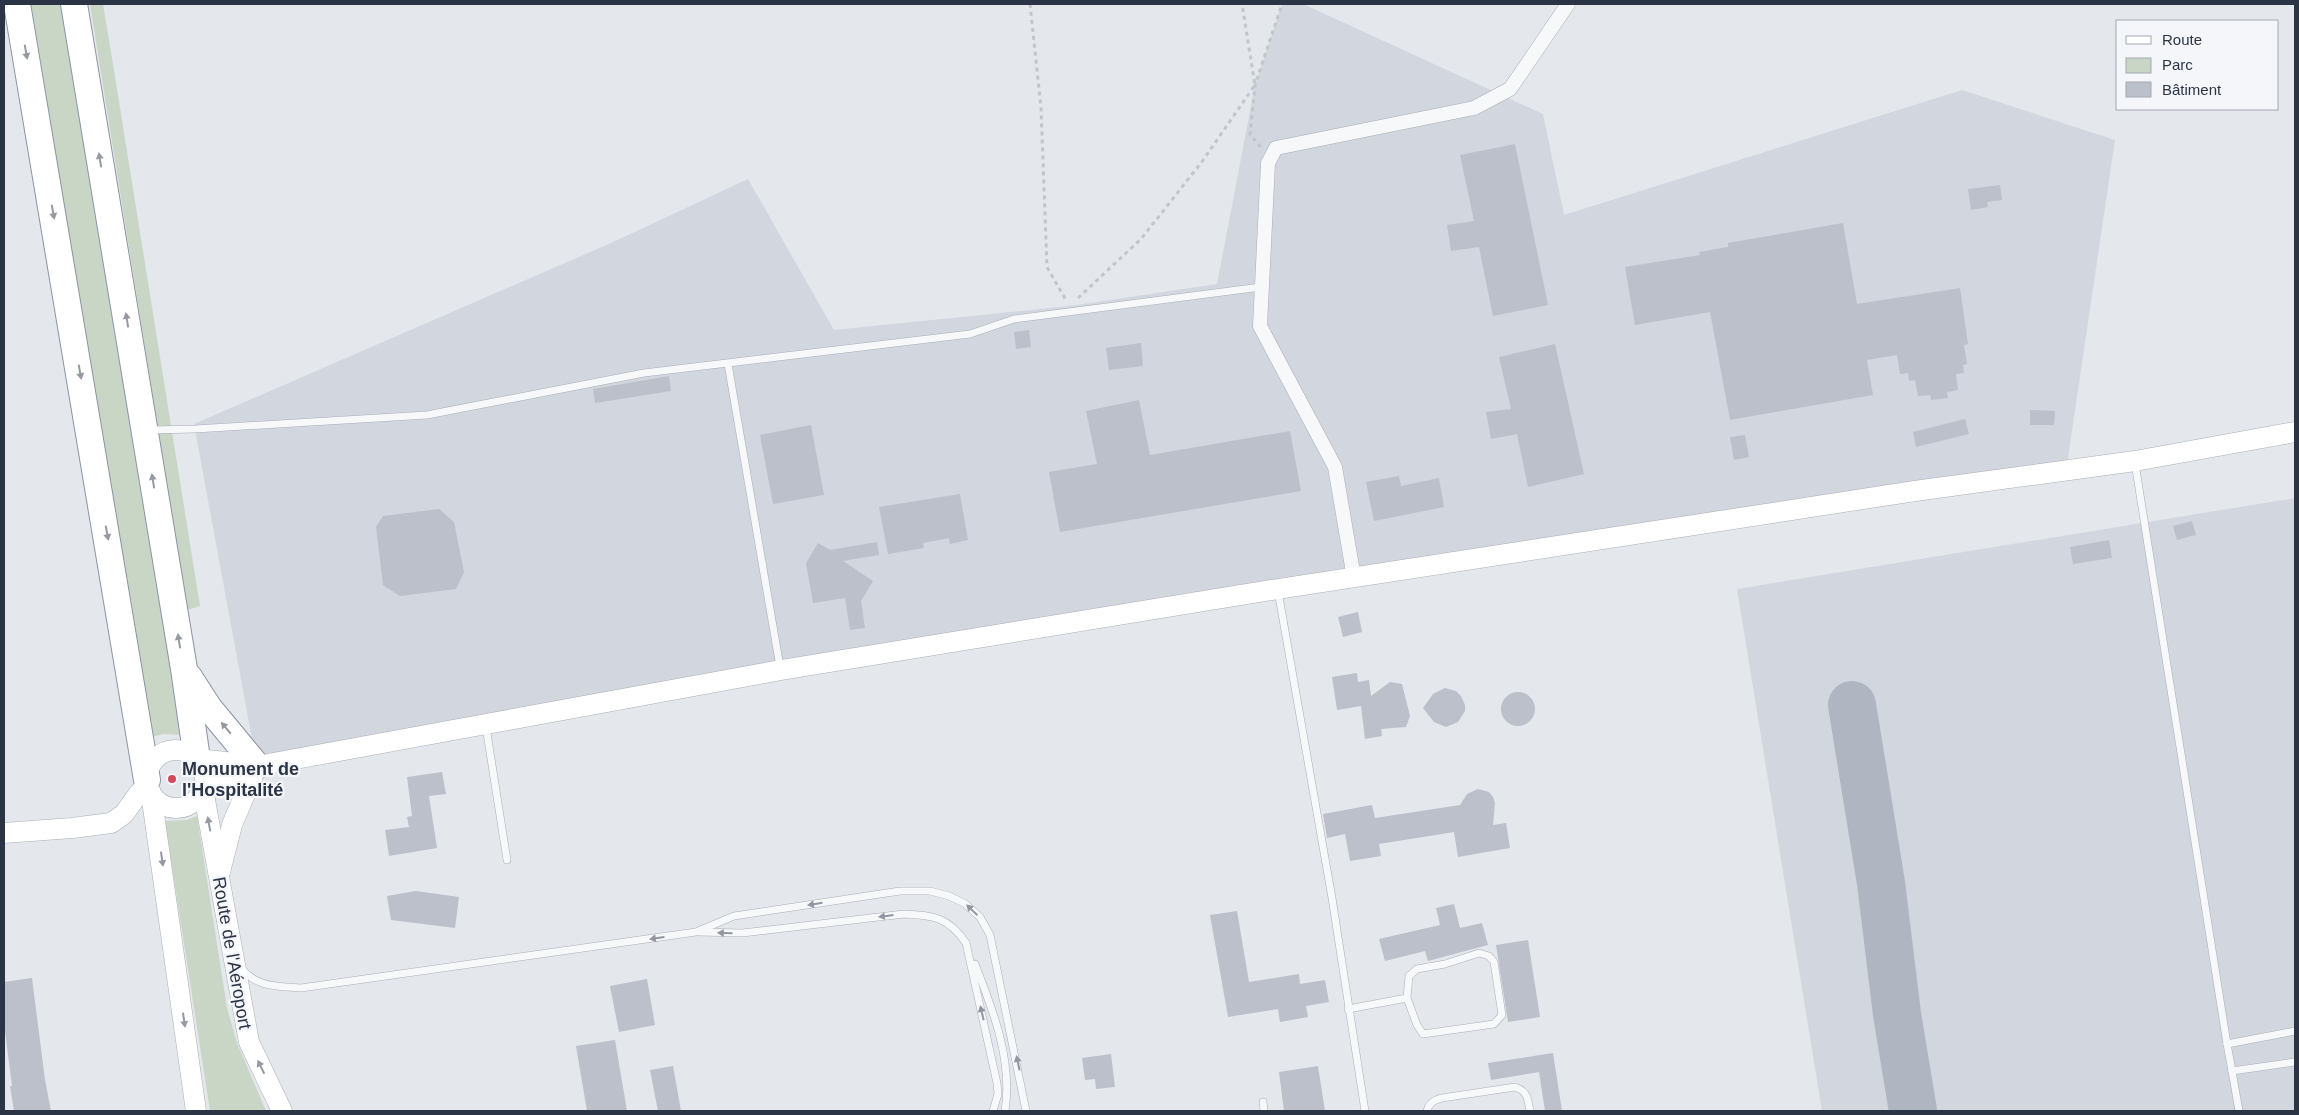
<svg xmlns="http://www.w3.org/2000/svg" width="2299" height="1115" font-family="Arial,sans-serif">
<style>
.built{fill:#d2d6de}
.green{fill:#c9d6c5}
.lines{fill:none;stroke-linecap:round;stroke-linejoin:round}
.taxiway{stroke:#b0b6c1;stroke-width:48}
.building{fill:#bbc0ca}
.lane-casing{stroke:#a9aeb7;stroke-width:8}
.street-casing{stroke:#a9aeb7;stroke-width:15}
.secondary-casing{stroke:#a9aeb7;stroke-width:21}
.highway-casing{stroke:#8b94a3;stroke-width:28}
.path{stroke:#c2c5cb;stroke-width:3;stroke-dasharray:4 4;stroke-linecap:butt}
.lane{stroke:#f7f8fa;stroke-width:7}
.street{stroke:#f7f8fa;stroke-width:14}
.secondary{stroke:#fff;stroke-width:20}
.highway{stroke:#fff;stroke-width:26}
.oneway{fill:#959aa2}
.oneway2{fill:#9196a0}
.poi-dot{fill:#d1495b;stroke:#f4f6f9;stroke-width:2}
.labels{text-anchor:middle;stroke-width:4.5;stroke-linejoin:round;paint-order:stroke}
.poi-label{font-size:18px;font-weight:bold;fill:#2b3445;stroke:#f4f6f9;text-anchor:start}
.street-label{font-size:18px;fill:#2b3445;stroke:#f4f6f9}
</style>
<rect width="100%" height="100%" fill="#e4e7ec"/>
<g class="built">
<polygon points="1282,4 1303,4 1543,114 1564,215 1962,90 2115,140 2066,471 1354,578 257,766 194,424 611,243 748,179 834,330 1070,306 1217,284 1255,85"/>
<polygon points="2295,498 2295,1111 1822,1111 1737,589"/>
</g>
<g class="green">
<polygon points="29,4 63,4 185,735 164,734 151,737"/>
<polygon points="90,4 103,4 112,58 200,606 187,610"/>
<polygon points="197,816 227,1008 237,1043 266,1111 210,1111 165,821 187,820"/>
</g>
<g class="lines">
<polyline class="taxiway" points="1852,705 1881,883 1897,1014 1913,1111"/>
</g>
<g class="building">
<polygon points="1515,144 1548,305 1493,316 1479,247 1451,251 1447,225 1474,221 1460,155"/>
<polygon points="2000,185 2002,200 1987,202 1988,207 1971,210 1968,189"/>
<polygon points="1843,223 1857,304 1960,288 1968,344 1964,345 1967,364 1963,365 1964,373 1956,374 1958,390 1947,392 1948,398 1931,400 1930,395 1918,396 1915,380 1909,381 1908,373 1900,374 1897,355 1867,360 1873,395 1730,420 1710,312 1635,325 1625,267 1700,255 1699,252 1728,247 1728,243"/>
<polygon points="1029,330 1031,347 1016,349 1014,332"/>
<polygon points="1141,343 1143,366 1109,370 1106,348"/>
<polygon points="1555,344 1584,474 1528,487 1517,434 1491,439 1486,412 1511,409 1499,357"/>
<polygon points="669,376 671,391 595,403 593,389"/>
<polygon points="1139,400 1150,455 1290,431 1301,491 1060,532 1049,472 1097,464 1086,411"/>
<polygon points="2030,410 2055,411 2054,425 2030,425"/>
<polygon points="1965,419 1969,434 1916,447 1913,432"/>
<polygon points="811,425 824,495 773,504 760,435"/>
<polygon points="1745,435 1749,457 1734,460 1730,437"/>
<polygon points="1399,476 1401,486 1439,478 1444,507 1374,521 1366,482"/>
<polygon points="960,494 968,540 950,544 949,538 923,543 924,548 888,554 879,507"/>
<polygon points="439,509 454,522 464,572 456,589 400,596 383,585 376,527 383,516"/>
<polygon points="2192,521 2196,535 2177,540 2173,526"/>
<polygon points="2109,540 2112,558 2073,564 2070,547"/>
<polygon points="877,542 879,555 843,561 873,581 861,601 865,628 850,630 845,598 813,603 806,563 818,543 830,550"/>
<polygon points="1358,612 1362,632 1343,637 1338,617"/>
<polygon points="1357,673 1358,682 1369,680 1371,696 1390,682 1402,684 1410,716 1406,727 1381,729 1382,736 1365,739 1361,706 1337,710 1332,677"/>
<polygon points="1445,688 1456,691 1461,696 1465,705 1465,711 1458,722 1446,727 1434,722 1423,708 1433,694"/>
<circle cx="1518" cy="709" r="17"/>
<polygon points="442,772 446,794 429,796 437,848 389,856 385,830 409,827 407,817 412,816 407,777"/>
<polygon points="1478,789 1489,792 1493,797 1495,803 1493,825 1506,823 1510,848 1458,857 1454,832 1379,844 1381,856 1350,861 1345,834 1327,838 1323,814 1372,805 1375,818 1460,805 1467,794"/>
<polygon points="416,891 459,897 455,928 391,920 387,896"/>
<polygon points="1454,904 1460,928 1482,923 1488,945 1428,961 1425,951 1385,961 1379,939 1440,925 1436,908"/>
<polygon points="1237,911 1249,982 1299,974 1300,984 1325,980 1329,1002 1306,1006 1308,1017 1280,1022 1278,1009 1228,1017 1210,915"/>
<polygon points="1528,940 1540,1017 1508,1022 1496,945"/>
<polygon points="32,978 45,1080 51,1111 14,1111 10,1086 12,1086 4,1023 4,982"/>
<polygon points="647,979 655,1025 619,1032 610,986"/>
<polygon points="615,1040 627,1111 587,1111 576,1046"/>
<polygon points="1553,1053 1562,1111 1545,1111 1539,1072 1491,1080 1488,1063"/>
<polygon points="1111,1054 1115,1087 1096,1089 1095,1079 1085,1080 1082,1058"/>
<polygon points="673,1066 681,1111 658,1111 650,1070"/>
<polygon points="1318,1066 1325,1111 1284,1111 1279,1072"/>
</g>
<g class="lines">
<g class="lane-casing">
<g id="lane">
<polyline points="728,364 780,667"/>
<polyline points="150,430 195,429 427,415 644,373 970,334 1014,319 1261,287"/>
<polyline points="2135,463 2227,1044 2295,1031"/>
<polyline points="1278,591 1332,898 1365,1111"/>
<polyline points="486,727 507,860"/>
<path d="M 699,932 L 742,933 L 904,914 C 934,915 949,918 966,943 L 997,1083 L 998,1094 L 993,1111"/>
<path d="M 975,964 C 993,1010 1013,1061 1005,1111"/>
<path d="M 241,968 C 257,988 278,986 301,988 L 696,932 L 734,916 L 900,891 L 930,891 L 949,896 L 964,903 L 980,917 L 990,935 L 1026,1111"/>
<polyline points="1348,1009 1407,998 1409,976 1417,969 1445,964 1479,953 1489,956 1494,962 1502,1015 1494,1024 1423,1034 1417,1025 1407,998"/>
<polyline points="2227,1044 2232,1071 2295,1062"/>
<polyline points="2232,1071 2239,1111"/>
<polyline points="1263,1102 1264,1111"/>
<path d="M 1427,1111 C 1429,1103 1434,1100 1442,1098 L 1515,1087 C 1528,1091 1528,1100 1530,1111"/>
</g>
</g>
<g class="street-casing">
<polyline id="street" points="1354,578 1335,467 1260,326 1268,163 1276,148 1474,108 1510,89 1568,4"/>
</g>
<g class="secondary-casing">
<g id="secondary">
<circle cx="176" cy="779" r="29"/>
<polyline points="197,759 255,765"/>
<polyline points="151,793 196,1111"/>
<polyline points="4,833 72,828 111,823 124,814 139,793 148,787"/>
<polyline points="220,872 232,825 257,766"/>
<polyline points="282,1111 249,1042 203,789 257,766 781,670 1278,589 1915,491 2135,461 2295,432"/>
</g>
</g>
<g class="highway-casing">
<g id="highway">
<polyline points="17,4 147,780"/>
<polyline points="74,4 184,669 197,759"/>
<polyline points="189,677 209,708 257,766"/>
</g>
</g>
<g class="path">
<polyline points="1030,4 1041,108 1047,267 1067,302"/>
<polyline points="1261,147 1250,135 1255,85 1282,4"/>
<polyline points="1078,298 1141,239 1201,163 1255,85 1242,4"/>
</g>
<use href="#lane" class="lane"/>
<use href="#street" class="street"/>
<use href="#secondary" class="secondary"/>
<use href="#highway" class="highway"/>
</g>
<defs><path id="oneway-solid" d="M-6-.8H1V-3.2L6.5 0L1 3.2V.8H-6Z" transform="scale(1.25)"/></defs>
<g class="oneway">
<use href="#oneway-solid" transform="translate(26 52) rotate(80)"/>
<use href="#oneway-solid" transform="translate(100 160) rotate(-99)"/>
<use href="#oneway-solid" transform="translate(53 212) rotate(80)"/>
<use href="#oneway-solid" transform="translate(127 320) rotate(-99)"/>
<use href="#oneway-solid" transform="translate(80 372) rotate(80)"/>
<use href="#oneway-solid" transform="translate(153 481) rotate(-99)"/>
<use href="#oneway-solid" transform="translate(107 533) rotate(80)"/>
<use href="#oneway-solid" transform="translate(179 641) rotate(-99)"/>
<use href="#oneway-solid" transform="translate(226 728) rotate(-130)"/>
<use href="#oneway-solid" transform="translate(209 824) rotate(-100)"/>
<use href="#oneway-solid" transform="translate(162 859) rotate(82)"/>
<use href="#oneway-solid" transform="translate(184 1020) rotate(82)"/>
<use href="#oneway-solid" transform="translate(261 1067) rotate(-116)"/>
</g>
<g class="oneway2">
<use href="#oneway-solid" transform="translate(815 904) rotate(171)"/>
<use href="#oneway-solid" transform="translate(972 910) rotate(-136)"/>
<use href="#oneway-solid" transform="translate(886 916) rotate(173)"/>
<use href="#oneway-solid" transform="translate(725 933) rotate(-178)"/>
<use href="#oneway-solid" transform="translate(657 938) rotate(172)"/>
<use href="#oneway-solid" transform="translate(982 1013) rotate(-103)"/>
<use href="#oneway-solid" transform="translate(1018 1063) rotate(-102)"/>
</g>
<circle class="poi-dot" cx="172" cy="779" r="5"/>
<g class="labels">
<g class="poi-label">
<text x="182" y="775">Monument de<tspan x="182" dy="21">l'Hospitalité</tspan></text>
</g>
<g class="street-label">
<text transform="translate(232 953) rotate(80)" y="6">Route de l'Aéroport</text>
</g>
</g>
<rect width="2299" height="1115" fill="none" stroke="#2b3445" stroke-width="10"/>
<rect x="2116" y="20" width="162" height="90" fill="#f4f6f9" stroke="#a4a8b1"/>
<rect x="2126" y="36" width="25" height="8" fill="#ffffff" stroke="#a4a8b1"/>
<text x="2162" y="45" font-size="15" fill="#2b3445">Route</text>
<rect x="2126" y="58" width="25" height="15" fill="#c9d6c5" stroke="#a4a8b1"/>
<text x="2162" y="70" font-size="15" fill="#2b3445">Parc</text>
<rect x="2126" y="82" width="25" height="15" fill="#bbc0ca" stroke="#a4a8b1"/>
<text x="2162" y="95" font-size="15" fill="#2b3445">Bâtiment</text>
</svg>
